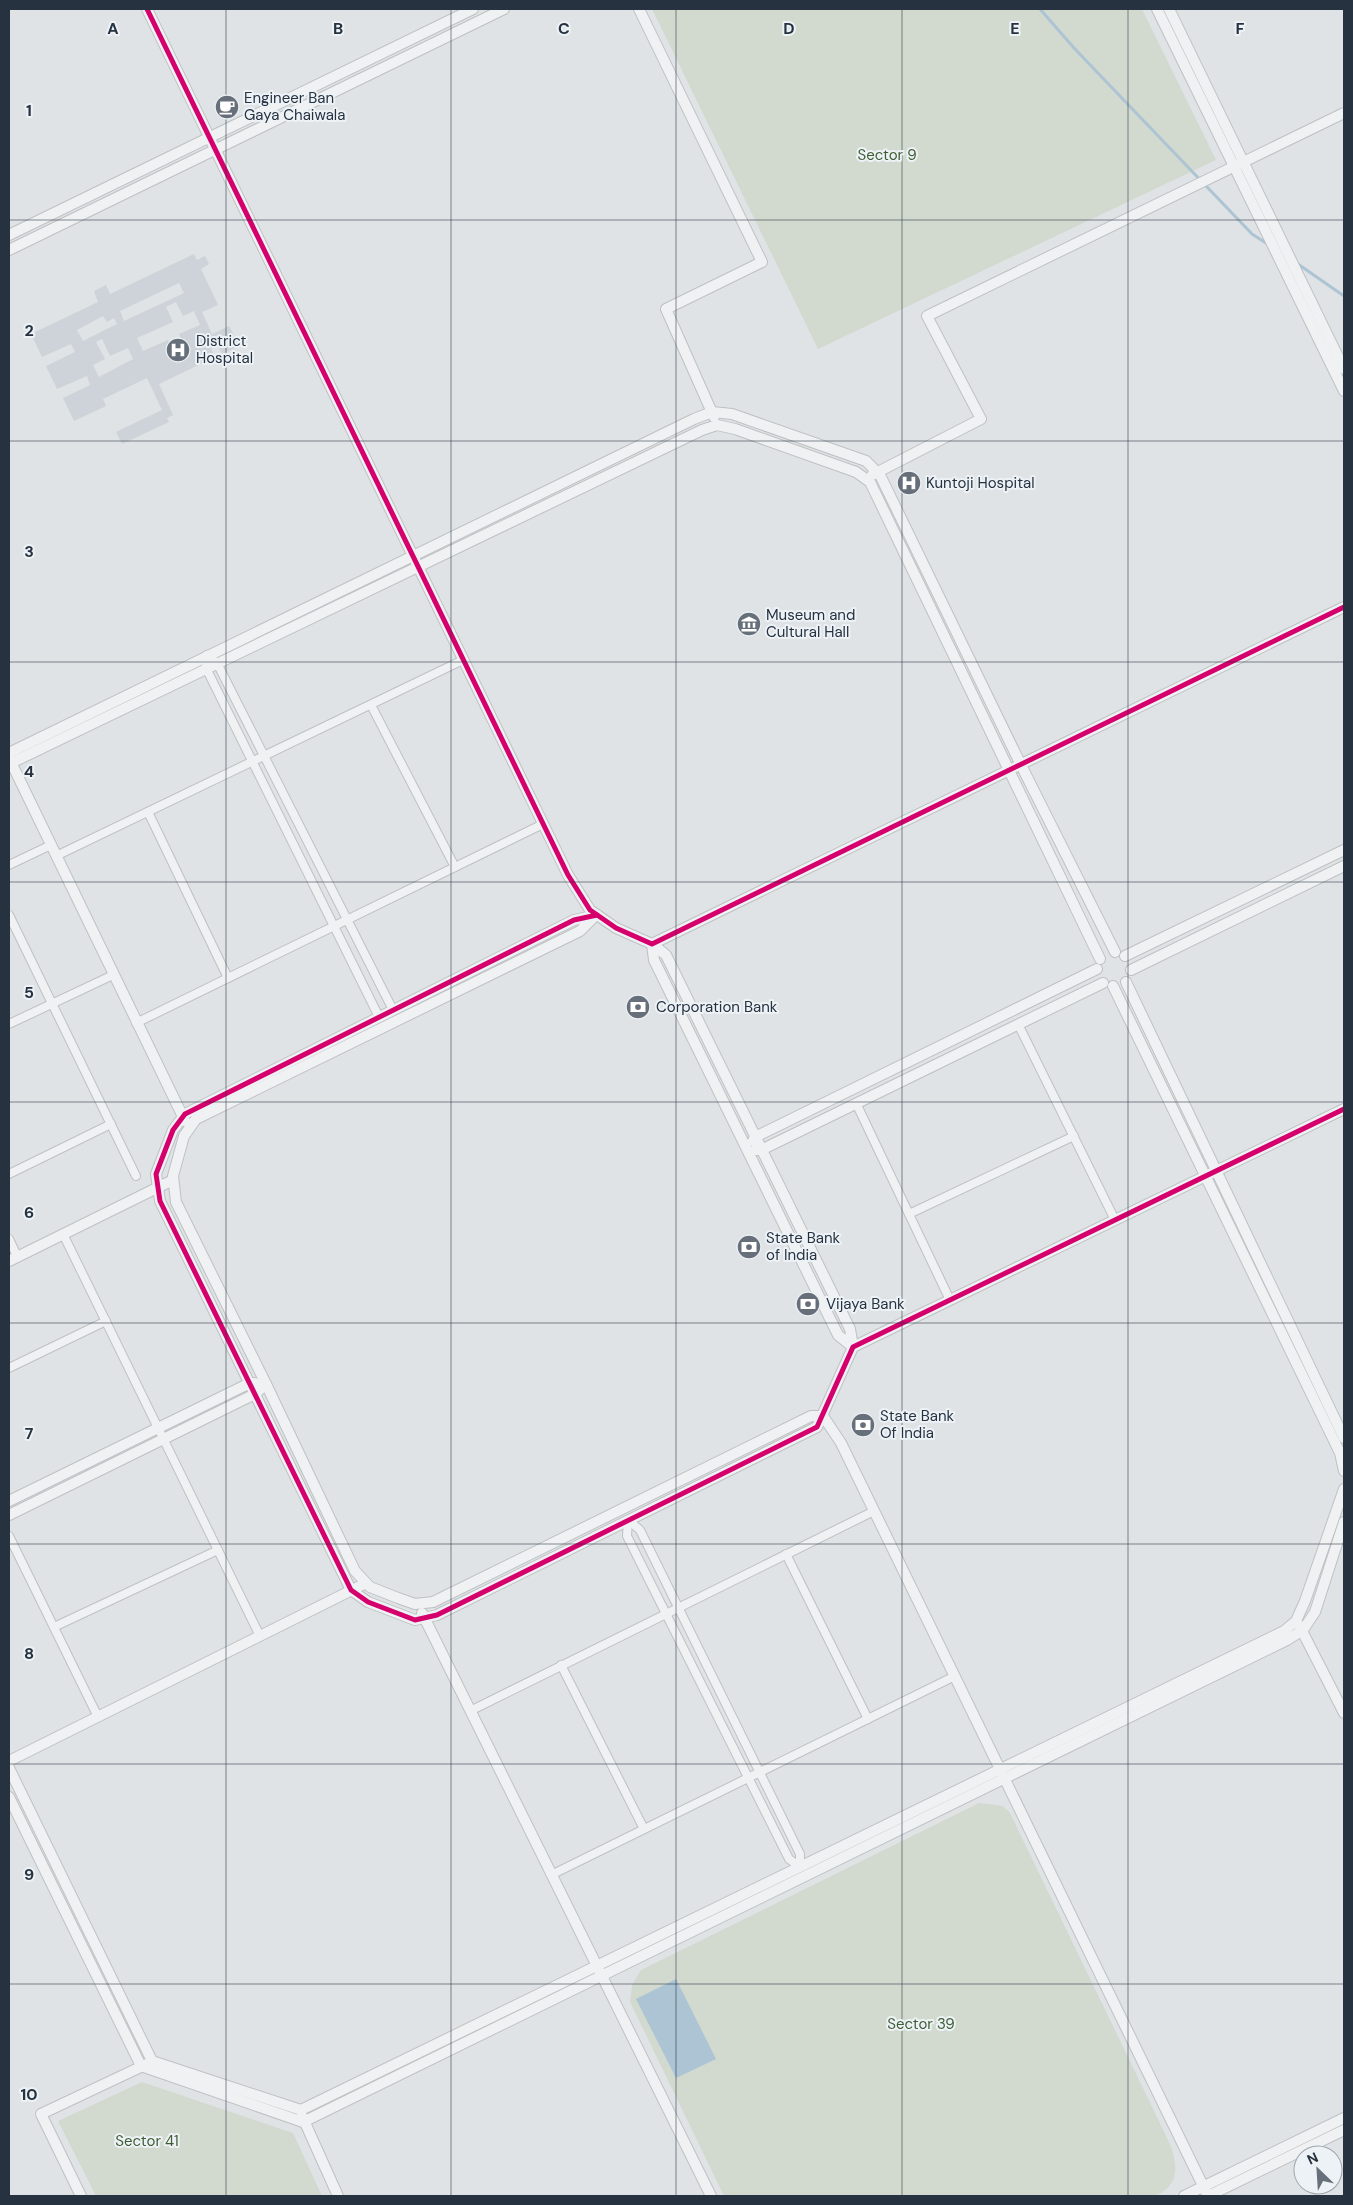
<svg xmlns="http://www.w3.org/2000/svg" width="1353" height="2205" font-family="'DM Sans',sans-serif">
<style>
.built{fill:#cdd3d9;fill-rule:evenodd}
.green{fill:#d2dad0}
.water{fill:#acc4d3}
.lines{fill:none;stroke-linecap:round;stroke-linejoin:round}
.stream{stroke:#acc4d3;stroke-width:3}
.minor-casing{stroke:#bec1c3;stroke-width:10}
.tertiary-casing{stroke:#bec1c3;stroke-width:12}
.minor{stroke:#eff1f2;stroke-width:8}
.tertiary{stroke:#eff1f2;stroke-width:10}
.cycleway-casing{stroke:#edf2f6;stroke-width:8}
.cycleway{stroke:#d6006c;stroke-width:5}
.grid{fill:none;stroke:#263240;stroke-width:1;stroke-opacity:0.55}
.labels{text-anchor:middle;stroke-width:4;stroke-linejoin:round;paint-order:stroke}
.poi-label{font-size:15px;fill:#263240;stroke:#edf2f6;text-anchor:start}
.park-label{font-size:15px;fill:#3f5d32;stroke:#edf2f6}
.grid-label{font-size:16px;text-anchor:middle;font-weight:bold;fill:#263240;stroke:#edf2f6;stroke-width:4;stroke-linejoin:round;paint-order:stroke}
</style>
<rect width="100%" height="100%" fill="#e0e3e5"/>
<path class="built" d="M 194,254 L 197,260 L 205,256 L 209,264 L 201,269 L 218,305 L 202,312 L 212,334 L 229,326 L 239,346 L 222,354 L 218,346 L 211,349 L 215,357 L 159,384 L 173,415 L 167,418 L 169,422 L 122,444 L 116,432 L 162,410 L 147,378 L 103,399 L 106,406 L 74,421 L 63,398 L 90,385 L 87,376 L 57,389 L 46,366 L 75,352 L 71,344 L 42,357 L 31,334 L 98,302 L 94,291 L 106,285 L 110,294 ZM 179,283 L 184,293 L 124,321 L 120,311 ZM 176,302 L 183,316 L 194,311 L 200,325 L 179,334 L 183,344 L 172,348 L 168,340 L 143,351 L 137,338 L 173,322 L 166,307 ZM 103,316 L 107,322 L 114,318 L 117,324 L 83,341 L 77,330 ZM 102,339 L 110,356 L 128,348 L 133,359 L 99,377 L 93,365 L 105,359 L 96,342 Z"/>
<g class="green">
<polygon points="652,9 1142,9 1216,160 818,349"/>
<path d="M 979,1803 L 1003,1806 L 1010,1813 L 1171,2146 C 1178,2169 1179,2185 1155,2196 L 724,2196 L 630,2002 L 632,1985 L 641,1970 Z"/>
<polygon points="142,2082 293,2133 322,2196 96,2196 58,2121"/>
</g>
<polygon class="water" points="676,1979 716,2059 676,2078 636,1999"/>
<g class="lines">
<g class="stream">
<polyline points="1040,9 1074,48 1252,234 1269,245"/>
<polyline points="1295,262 1344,296"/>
</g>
<g class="minor-casing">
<g id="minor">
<polyline points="207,655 206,668 379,1017"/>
<polyline points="207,655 217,663 393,1010"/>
<polyline points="371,705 455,867"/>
<polyline points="148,812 228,978"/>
<polyline points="56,856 463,660"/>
<polyline points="9,865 51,845"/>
<polyline points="9,915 136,1176"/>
<polyline points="136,1023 543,824"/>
<polyline points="9,1024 113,975"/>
<polyline points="1018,1024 1115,1220"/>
<polyline points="856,1103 950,1300"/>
<polyline points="9,1174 111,1124"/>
<polyline points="909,1214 1074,1136"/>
<polyline points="63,1234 260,1636"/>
<polyline points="9,1239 17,1256"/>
<polyline points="9,1368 106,1321"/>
<polyline points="628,1520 627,1536 789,1859 800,1867"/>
<polyline points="628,1520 640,1530 800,1854 800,1867"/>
<polyline points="9,1536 98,1717"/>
<polyline points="786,1554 868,1719"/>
<polyline points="54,1627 218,1550"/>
<polyline points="561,1665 644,1829"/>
<polyline points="470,1711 874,1511"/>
<polyline points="551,1875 955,1676"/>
</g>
</g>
<g class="tertiary-casing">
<g id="tertiary">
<polyline points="147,9 568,875 590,910 616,928 652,944 1344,607"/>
<polyline points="639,9 762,262 666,309 714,417"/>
<polyline points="1157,9 1344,391"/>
<polyline points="1169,9 1344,369"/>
<polyline points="9,235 473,9"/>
<polyline points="9,250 504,9"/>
<polyline points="872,475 981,419 927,316 1344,113"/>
<polyline points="9,753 694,419 712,412 732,414 866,461 880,475 1021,765 1115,952"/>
<polyline points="9,758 185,1121"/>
<polyline points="9,764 702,430 717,425 735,429 856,472 870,482 1100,959"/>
<polyline points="597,915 574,920 185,1114 173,1130 156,1174 160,1201 351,1590 368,1602 415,1620 437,1615 817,1427 853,1347 1344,1109"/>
<polyline points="595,916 580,931 196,1119 184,1136 173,1176 176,1202 266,1384 355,1571 370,1587 398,1598 415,1604 433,1602 811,1416 823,1416"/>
<polygon points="652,944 666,955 850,1329 853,1347 838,1335 654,960"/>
<polyline points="1125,956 1344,850"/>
<polyline points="1131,970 1344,866"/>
<polyline points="1126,982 1344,1438"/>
<polyline points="1113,986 1340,1453 1344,1471"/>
<polyline points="753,1141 755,1137 1097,969"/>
<polyline points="755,1150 761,1150 1103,983"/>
<polyline points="9,1261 173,1180"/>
<polyline points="823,1416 841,1443 1208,2196"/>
<polyline points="9,1501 250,1383 255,1383"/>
<polyline points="9,1515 255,1394 266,1384"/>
<polyline points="422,1613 711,2196"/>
<polyline points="1299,1625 1344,1713"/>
<polyline points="9,1761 366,1583"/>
<polyline points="9,1768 152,2061 301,2110 1284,1631 1296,1621 1305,1601 1344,1489"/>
<polyline points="9,1797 141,2066 303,2122 1287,1640 1303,1630 1315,1612 1344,1522"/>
<polyline points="302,2116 338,2196"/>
<polyline points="81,2196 41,2114 147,2064"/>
<polyline points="1184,2196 1344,2118"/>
<polyline points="1208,2196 1344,2130"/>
</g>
</g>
<use href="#minor" class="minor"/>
<use href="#tertiary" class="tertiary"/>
<g class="cycleway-casing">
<g id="cycleway">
<polyline points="147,9 568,875 590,910 616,928 652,944 1344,607"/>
<polyline points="597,915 574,920 185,1114 173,1130 156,1174 160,1201 351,1590 368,1602 415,1620 437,1615 817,1427 853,1347 1344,1109"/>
</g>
</g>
<use href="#cycleway" class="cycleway"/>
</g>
<path class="grid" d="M 226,9 L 226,2196M 451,9 L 451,2196M 676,9 L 676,2196M 902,9 L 902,2196M 1128,9 L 1128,2196M 9,220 L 1344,220M 9,441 L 1344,441M 9,662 L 1344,662M 9,882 L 1344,882M 9,1102 L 1344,1102M 9,1323 L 1344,1323M 9,1544 L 1344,1544M 9,1764 L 1344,1764M 9,1984 L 1344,1984"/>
<defs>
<g id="cafe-disc" transform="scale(1.25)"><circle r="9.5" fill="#67707a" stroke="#edf2f6"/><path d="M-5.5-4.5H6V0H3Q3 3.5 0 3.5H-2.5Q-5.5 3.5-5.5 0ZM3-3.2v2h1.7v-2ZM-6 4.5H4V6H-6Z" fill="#fff"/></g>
<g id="hospital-disc" transform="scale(1.25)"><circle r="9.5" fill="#67707a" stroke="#edf2f6"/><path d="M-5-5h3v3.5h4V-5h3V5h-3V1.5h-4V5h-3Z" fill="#fff"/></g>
<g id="museum-disc" transform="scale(1.25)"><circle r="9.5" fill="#67707a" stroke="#edf2f6"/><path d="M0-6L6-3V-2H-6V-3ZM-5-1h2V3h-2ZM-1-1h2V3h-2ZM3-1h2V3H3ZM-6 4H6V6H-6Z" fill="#fff"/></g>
<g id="bank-disc" transform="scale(1.25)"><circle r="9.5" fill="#67707a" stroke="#edf2f6"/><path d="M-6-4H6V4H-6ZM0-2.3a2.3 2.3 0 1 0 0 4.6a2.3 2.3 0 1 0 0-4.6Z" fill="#fff"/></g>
</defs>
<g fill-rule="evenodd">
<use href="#cafe-disc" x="227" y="107"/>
<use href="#hospital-disc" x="178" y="350"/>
<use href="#hospital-disc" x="909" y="483"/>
<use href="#museum-disc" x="749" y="624"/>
<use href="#bank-disc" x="638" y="1007"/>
<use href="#bank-disc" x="749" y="1247"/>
<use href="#bank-disc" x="808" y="1304"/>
<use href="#bank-disc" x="863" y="1425"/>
</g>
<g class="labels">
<g class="poi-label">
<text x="244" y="103">Engineer Ban<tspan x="244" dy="17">Gaya Chaiwala</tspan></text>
<text x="196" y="346">District<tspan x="196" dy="17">Hospital</tspan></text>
<text x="926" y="488">Kuntoji Hospital</text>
<text x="766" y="620">Museum and<tspan x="766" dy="17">Cultural Hall</tspan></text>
<text x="656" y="1012">Corporation Bank</text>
<text x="766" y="1243">State Bank<tspan x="766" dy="17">of India</tspan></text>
<text x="826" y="1309">Vijaya Bank</text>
<text x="880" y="1421">State Bank<tspan x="880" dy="17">Of India</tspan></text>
</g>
<g class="park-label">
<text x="887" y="160">Sector 9</text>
<text x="921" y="2029">Sector 39</text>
<text x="147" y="2146">Sector 41</text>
</g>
</g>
<g class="grid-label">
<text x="113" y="34">A</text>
<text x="338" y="34">B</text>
<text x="564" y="34">C</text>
<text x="789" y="34">D</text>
<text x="1015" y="34">E</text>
<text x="1240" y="34">F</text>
<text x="29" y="116">1</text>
<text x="29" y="336">2</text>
<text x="29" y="557">3</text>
<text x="29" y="777">4</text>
<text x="29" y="998">5</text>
<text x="29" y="1218">6</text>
<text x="29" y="1439">7</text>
<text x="29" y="1659">8</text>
<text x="29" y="1880">9</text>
<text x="29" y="2100">10</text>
</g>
<rect width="1353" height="2205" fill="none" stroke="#263240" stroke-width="20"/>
<g transform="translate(1318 2170) rotate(335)"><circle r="24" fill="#edf2f6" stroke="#9da5ad"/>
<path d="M0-4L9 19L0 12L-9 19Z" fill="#67707a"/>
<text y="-8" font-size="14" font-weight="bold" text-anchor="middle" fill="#263240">N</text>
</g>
</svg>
